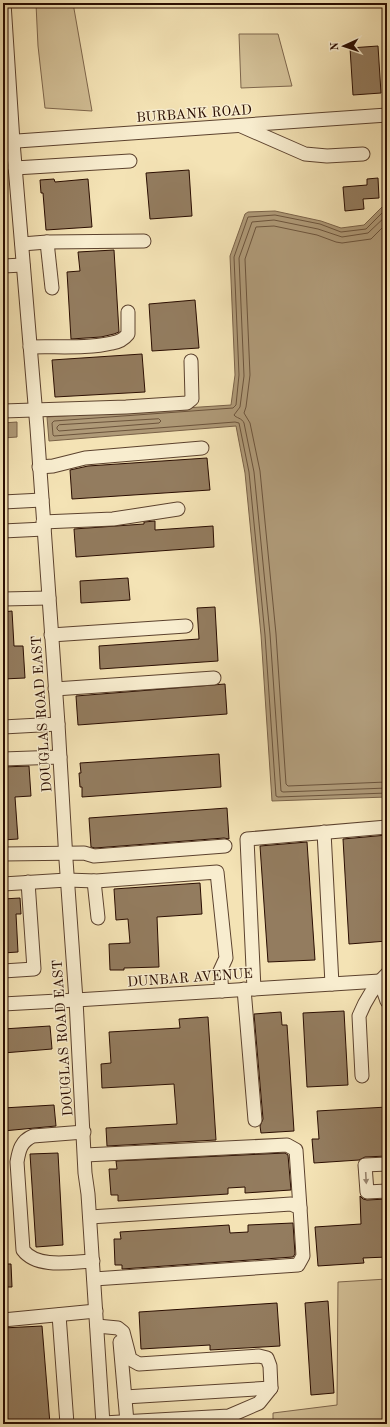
<svg xmlns="http://www.w3.org/2000/svg" width="390" height="1427" font-family="'Old Standard TT',serif">
<style>
.green{fill:#d2bf96;stroke:#7e664c}
.water{fill:#af9a78;stroke:#7a6248}
.lines{fill:none;stroke-linecap:round;stroke-linejoin:round}
.shore{stroke:#6c543c;stroke-width:1}
.building{fill:#937c5f;stroke:#2a0d01}
.minor-casing{stroke:#5c422e;stroke-width:15}
.minor{stroke:#f8edcf;stroke-width:13}
.oneway{fill:#9b8872}
.labels{text-anchor:middle;stroke-width:3;stroke-linejoin:round;paint-order:stroke}
.street-label{font-size:14px;fill:#2a0d01;stroke:#f8edcf}
</style>
<rect width="100%" height="100%" fill="#f4e3b5"/>
<filter id="stains"><feTurbulence type="fractalNoise" baseFrequency=".005" numOctaves="4"/><feColorMatrix values="0 0 0 0 .2 0 0 0 0 .09 0 0 0 0 .02 0 0 0 .5 -.17"/></filter>
<radialGradient id="worn" r=".72"><stop offset=".6" stop-color="#630" stop-opacity="0"/><stop offset="1" stop-color="#630" stop-opacity=".3"/></radialGradient>
<g class="green">
<polygon points="52,3 73,3 92,111 45,108 38,46 36,4"/>
<polygon points="239,34 278,34 292,86 241,88"/>
<polygon points="387,1279 387,1424 273,1424 273,1413 337,1405 338,1282"/>
</g>
<g class="water">
<polygon points="387,202 387,797 272,801 261,635 245,473 236,426 49,441 47,417 231,405 235,375 230,256 245,214 248,212 275,211 321,221 341,228 364,225"/>
<polygon points="17,422 17,437 3,438 3,423"/>
</g>
<g class="lines">
<g class="shore">
<polyline points="387,208 366,229 341,232 320,224 275,215 248,217 234,257 239,375 236,405 233,408 54,421 52,423 53,435 54,436 235,422 239,423 249,472 265,635 276,796 278,797 387,793"/>
<path d="M 387,215 L 368,233 L 342,237 L 318,229 L 274,220 L 252,222 L 239,258 L 244,376 L 240,407 L 234,415 C 236,418 242,418 244,423 L 254,472 L 270,634 L 281,791 L 283,792 L 387,788"/>
<polyline points="387,223 371,239 342,243 336,242 317,235 274,226 256,227 245,259 250,375 246,407 244,413 250,423 260,471 276,634 286,784 288,786 387,782"/>
<polygon points="159,419 161,421 159,423 59,431 57,429 57,427 59,425"/>
</g>
</g>
<g class="building">
<polygon points="378,46 381,93 353,95 350,48"/>
<polygon points="189,170 192,216 150,219 146,173"/>
<polygon points="378,178 379,198 363,199 364,209 345,211 343,187 367,185 367,179"/>
<polygon points="54,179 55,182 88,179 92,227 46,230 43,193 41,193 40,180"/>
<polygon points="114,250 119,332 114,334 101,337 71,339 67,272 80,271 78,252"/>
<polygon points="195,300 199,348 152,351 149,304"/>
<polygon points="142,354 145,392 55,397 52,360"/>
<polygon points="207,458 210,490 72,499 70,470 88,466"/>
<polygon points="155,521 155,530 213,526 214,547 76,557 74,529 144,524 144,522"/>
<polygon points="128,578 130,600 81,603 80,581"/>
<polygon points="215,607 218,661 100,669 99,646 199,639 197,608"/>
<polygon points="12,611 14,646 23,646 25,678 3,679 3,612"/>
<polygon points="225,684 227,714 78,725 76,696"/>
<polygon points="219,754 221,787 82,797 82,787 80,787 79,773 81,773 80,763"/>
<polygon points="29,766 31,796 15,797 18,839 3,840 3,767"/>
<polygon points="227,808 229,839 224,838 95,848 91,847 89,818"/>
<polygon points="387,835 387,941 349,944 343,839"/>
<polygon points="307,842 315,960 268,962 260,846"/>
<polygon points="200,883 202,914 157,917 159,967 124,968 124,970 110,970 109,944 130,943 128,919 116,920 114,889"/>
<polygon points="20,898 21,914 16,914 18,952 3,953 3,899"/>
<polygon points="344,1011 348,1085 307,1087 303,1013"/>
<polygon points="281,1012 282,1025 287,1025 294,1131 261,1133 260,1126 263,1119 254,1014"/>
<polygon points="208,1017 216,1140 107,1146 106,1128 177,1124 174,1084 102,1088 101,1064 111,1063 109,1032 180,1028 179,1019"/>
<polygon points="50,1026 52,1049 3,1053 3,1029"/>
<polygon points="54,1105 56,1126 3,1131 3,1108"/>
<polygon points="387,1107 387,1156 365,1157 359,1160 314,1163 312,1139 319,1139 317,1111"/>
<polygon points="58,1153 63,1245 36,1247 30,1154"/>
<polygon points="285,1153 288,1155 291,1190 245,1193 245,1187 228,1188 228,1194 118,1201 118,1195 111,1195 109,1169 117,1169 116,1161"/>
<polygon points="360,1196 363,1199 367,1200 387,1199 387,1257 363,1258 364,1263 318,1266 315,1227 361,1224"/>
<polygon points="293,1223 295,1254 293,1257 122,1269 122,1265 115,1265 114,1239 121,1239 120,1232 229,1225 230,1233 248,1232 248,1225"/>
<polygon points="3,1264 11,1264 12,1287 3,1287"/>
<polygon points="328,1301 334,1393 311,1395 305,1303"/>
<polygon points="277,1303 280,1346 210,1350 210,1345 141,1349 139,1312"/>
<polygon points="42,1326 50,1424 3,1424 3,1328"/>
</g>
<g class="lines">
<g class="minor-casing">
<g id="minor">
<polyline points="4,3 13,142 37,428 58,724 66,860 76,1000 85,1173 88,1194 103,1424"/>
<polyline points="241,126 305,154 327,156 363,154"/>
<polyline points="3,142 387,115"/>
<polyline points="15,168 130,161"/>
<polyline points="47,242 52,288"/>
<polyline points="22,244 47,242 144,241"/>
<polyline points="3,266 23,265"/>
<path d="M 30,347 C 55,346 88,349 112,343 C 119,342 124,339 128,334 L 128,312"/>
<polyline points="3,411 126,407 187,403 192,399 191,361"/>
<polyline points="39,467 53,466 85,458 202,448"/>
<polyline points="3,502 42,500"/>
<polyline points="43,522 113,519 178,509"/>
<polyline points="3,531 44,529"/>
<polyline points="3,599 49,598"/>
<polyline points="51,635 186,626"/>
<polyline points="55,689 214,678"/>
<polyline points="3,727 58,724"/>
<polyline points="3,759 60,757"/>
<polyline points="324,832 332,984"/>
<polyline points="3,854 84,853 94,856 225,846"/>
<polyline points="94,881 98,918"/>
<polyline points="3,884 67,880 96,881 217,872 226,958 220,971 222,991"/>
<polyline points="3,971 34,969 28,882"/>
<polyline points="380,981 387,1001"/>
<polyline points="244,989 255,1120"/>
<polyline points="254,989 247,839 387,827"/>
<polyline points="3,1004 76,1000 380,981"/>
<path d="M 362,1076 L 359,1016 C 365,1001 375,985 387,974"/>
<path d="M 84,1132 L 33,1136 C 21,1141 19,1150 17,1162 L 23,1250 C 37,1269 72,1262 93,1261"/>
<polyline points="85,1155 287,1145 296,1150 300,1208"/>
<polyline points="387,1164 365,1165 367,1192 387,1191"/>
<polyline points="90,1217 291,1204 300,1208 303,1256 298,1265 94,1279"/>
<polyline points="59,1315 67,1424"/>
<polyline points="3,1320 96,1311"/>
<polyline points="97,1326 118,1328 123,1332 130,1359 139,1364 259,1356 267,1358 270,1366 271,1388 259,1403 229,1416 103,1423"/>
<polyline points="120,1342 127,1422"/>
<polyline points="125,1397 271,1388"/>
</g>
</g>
<use href="#minor" class="minor"/>
</g>
<defs><path id="oneway-solid" d="M-6-.8H1V-3.2L6.5 0L1 3.2V.8H-6Z"/></defs>
<use class="oneway" href="#oneway-solid" transform="translate(366 1178) rotate(87)"/>
<g class="labels">
<g class="street-label">
<text transform="translate(194 113) rotate(-4)" y="5">BURBANK ROAD</text>
<text transform="translate(41 714) rotate(-94)" y="5">DOUGLAS ROAD EAST</text>
<text transform="translate(190 977) rotate(-4)" y="5">DUNBAR AVENUE</text>
<text transform="translate(62 1038) rotate(-94)" y="5">DOUGLAS ROAD EAST</text>
</g>
</g>
<rect width="390" height="1427" fill="none" stroke="#f4e3b5" stroke-width="16"/>
<rect x="4" y="4" width="382" height="1419" fill="none" stroke="#2a0d01" stroke-width="2"/>
<rect x="8" y="8" width="374" height="1411" fill="none" stroke="#2a0d01"/>
<g transform="translate(344 46) rotate(267)" stroke="#f8edcf" stroke-width="3" paint-order="stroke">
<path d="M0-3L7 15L0 10L-7 15Z" fill="#2a0d01"/>
<text y="-6" font-size="11" font-weight="bold" text-anchor="middle" fill="#2a0d01">N</text>
</g>
<rect width="100%" height="100%" filter="url(#stains)"/>
<rect width="100%" height="100%" fill="url(#worn)"/>
</svg>
